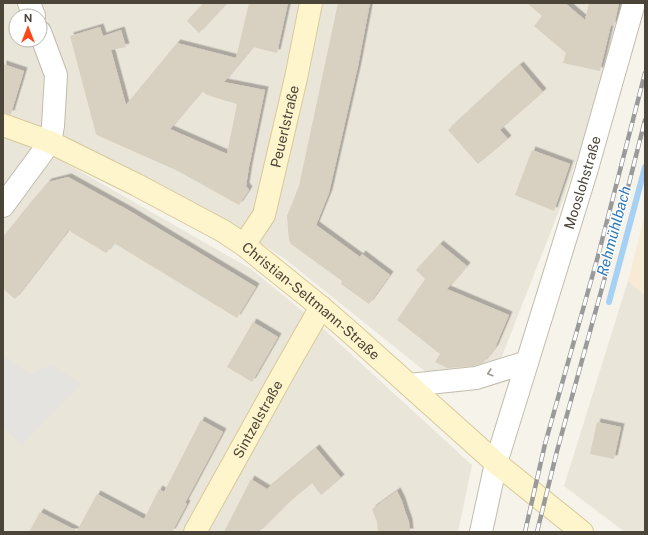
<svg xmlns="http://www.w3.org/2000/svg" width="648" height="535" font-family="'Public Sans',sans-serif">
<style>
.residential{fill:#eae5d9;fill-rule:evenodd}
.commercial{fill:#f8ebd6}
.parking{fill:#e5e3df}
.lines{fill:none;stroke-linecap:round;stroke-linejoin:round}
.stream{stroke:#a6d1f4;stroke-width:6}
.building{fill:#d8d0c0;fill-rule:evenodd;filter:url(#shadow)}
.street-casing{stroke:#c2bcad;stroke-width:24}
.secondary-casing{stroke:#d7c99a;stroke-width:24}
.street{stroke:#fff;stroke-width:22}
.secondary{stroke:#fff5cc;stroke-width:22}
.rail-casing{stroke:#9a9a9a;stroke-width:4.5}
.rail{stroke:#fff;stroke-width:3;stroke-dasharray:9;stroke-linecap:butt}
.oneway{stroke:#9c9892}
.labels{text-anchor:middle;stroke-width:3;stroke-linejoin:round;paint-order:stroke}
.street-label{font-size:14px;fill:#4b4438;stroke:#fff}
.water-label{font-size:15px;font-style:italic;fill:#2b79bd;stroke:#fff}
</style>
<defs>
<filter id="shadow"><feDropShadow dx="3.5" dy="-3.5" stdDeviation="0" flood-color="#0004"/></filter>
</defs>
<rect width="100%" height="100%" fill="#f6f3eb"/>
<g class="residential">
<path d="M 3,3 L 628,3 L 564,198 L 493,379 L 452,393 L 285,259 L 231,224 L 3,133 ZM 16,16 L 40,16 L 40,40 L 16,40 Z"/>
<polygon points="3,138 48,153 251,269 316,322 472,465 458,532 3,532"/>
<polygon points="628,281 645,295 645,532 625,532 564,486"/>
</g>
<polygon class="commercial" points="645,214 645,295 628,281"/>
<polygon class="parking" points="3,356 30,374 51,365 81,384 22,445 3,427"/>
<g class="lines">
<polyline class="stream" points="609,302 645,167"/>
</g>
<g class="building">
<polygon points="204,3 227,3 199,33 187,21"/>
<path d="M 249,3 L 288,3 L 277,53 L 253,47 L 224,82 L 265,90 L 249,167 L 246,186 L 249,190 L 239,205 L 178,171 L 99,136 L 96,134 L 70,36 L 100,27 L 103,36 L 121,30 L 126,47 L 111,50 L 126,105 L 177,43 L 236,58 ZM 202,91 L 207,95 L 237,104 L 227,154 L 170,129 Z"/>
<polygon points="338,3 370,3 358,66 329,193 316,225 360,257 362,254 390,275 369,304 341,284 342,281 291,244 289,240 287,216 299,186"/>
<polygon points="527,3 565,3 585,20 589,3 619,3 614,26 611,25 600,71 563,63 566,53 534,26 542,16"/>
<polygon points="3,64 24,71 11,114 3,113"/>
<polygon points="520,65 543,92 500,130 508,139 478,164 448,130 497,85"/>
<polygon points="532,150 570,164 554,211 515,195"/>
<polygon points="68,177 128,210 256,287 237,318 114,243 106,253 68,230 64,236 15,299 3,289 3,237 27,207 48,182"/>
<polygon points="440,244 467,266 447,289 509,315 495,348 483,363 473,366 447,368 435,362 440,354 397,320 425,279 416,270"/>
<polygon points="253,322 278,337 252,382 227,367"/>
<polygon points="201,420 223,432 185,503 187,504 172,532 29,532 40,512 77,531 97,494 144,519 159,489 164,492"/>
<polygon points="597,422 621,427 614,459 590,454"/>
<polygon points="316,448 341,478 321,495 312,483 287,504 259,532 224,532 251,479 267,489"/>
<polygon points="397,491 402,501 405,511 409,522 410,532 378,532 377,522 372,509"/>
</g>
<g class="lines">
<g class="street-casing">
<g id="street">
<polyline points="29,3 34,16"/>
<polyline points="3,206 50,142 53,126 56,75 40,32"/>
<polyline points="409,385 476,378 527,362"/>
<path id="s1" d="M 481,532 L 496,463 L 586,172 L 634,3"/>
</g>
</g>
<g class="secondary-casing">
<g id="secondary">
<path id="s2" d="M 3,125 L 50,142 L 137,185 L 223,231 L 244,245 L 321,307 L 351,333 L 496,463 L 582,532"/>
<path id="s3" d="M 244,245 L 264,215 L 296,78 L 311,3"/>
<path id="s4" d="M 195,532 L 285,370 L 321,307"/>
</g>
</g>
<use href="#street" class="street"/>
<use href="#secondary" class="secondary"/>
<g class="rail-casing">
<g id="rail">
<polyline points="525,532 545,444 598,256 645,73"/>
<polyline points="537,532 557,451 610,259 645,120"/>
</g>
</g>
<use href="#rail" class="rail"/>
</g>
<defs><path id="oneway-chevron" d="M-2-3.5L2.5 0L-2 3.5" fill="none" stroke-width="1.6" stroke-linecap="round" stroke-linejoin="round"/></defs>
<use class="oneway" href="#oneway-chevron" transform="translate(490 373) rotate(163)"/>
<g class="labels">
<g class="street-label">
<text dy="5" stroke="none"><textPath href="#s3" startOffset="127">Peuerlstraße</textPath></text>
<text dy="5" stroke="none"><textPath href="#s1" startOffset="364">Mooslohstraße</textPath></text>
<text dy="5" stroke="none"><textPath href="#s2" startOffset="357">Christian-Seltmann-Straße</textPath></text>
<text dy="5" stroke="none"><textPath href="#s4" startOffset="129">Sintzelstraße</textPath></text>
</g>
<g class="water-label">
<text transform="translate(614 231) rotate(-75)" y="5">Rehmühlbach</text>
</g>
</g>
<rect width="648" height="535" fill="none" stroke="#4b4438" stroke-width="8"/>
<g transform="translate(28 28)"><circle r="19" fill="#ffffff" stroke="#b7b4af"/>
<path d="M0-3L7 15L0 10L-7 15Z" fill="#ff4619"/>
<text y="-6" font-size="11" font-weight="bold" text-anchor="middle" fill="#4b4438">N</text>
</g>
</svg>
